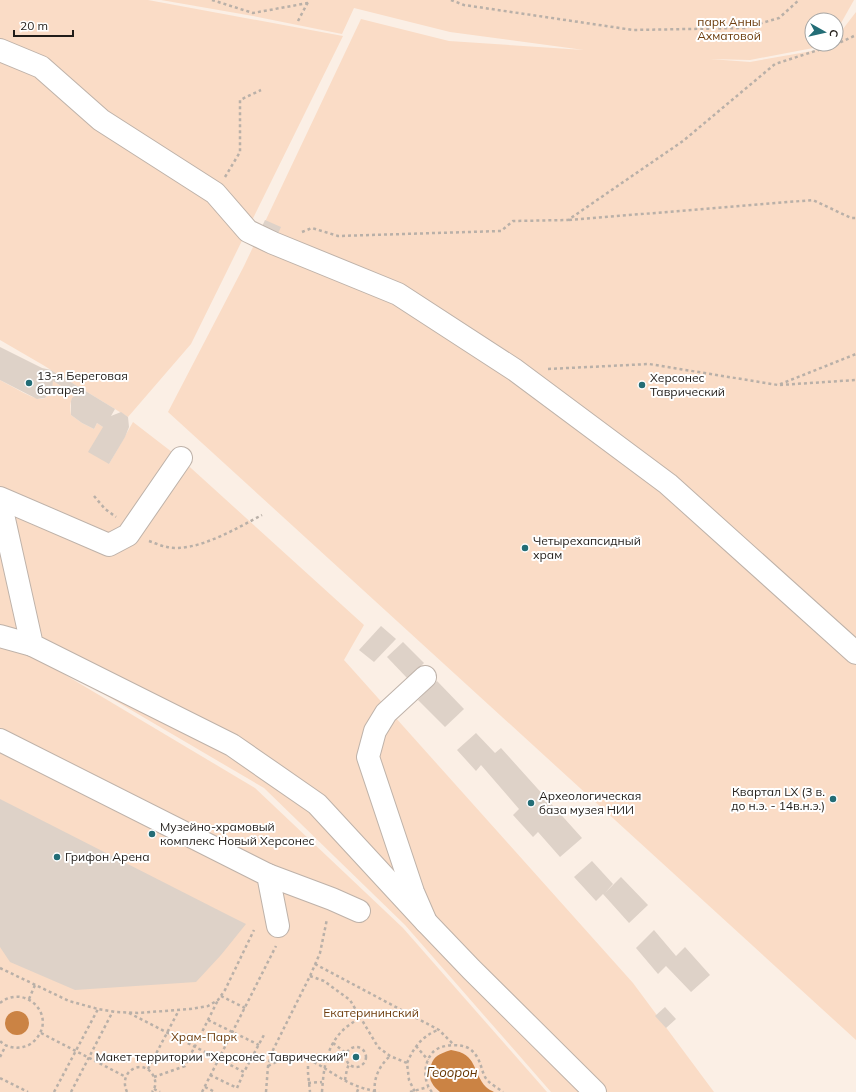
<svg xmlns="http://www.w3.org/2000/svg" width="856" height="1092" font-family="Mulish,sans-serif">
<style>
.green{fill:#fadcc6}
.water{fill:#cb8344}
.building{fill:#ded2c8}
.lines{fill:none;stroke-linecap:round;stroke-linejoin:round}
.minor-casing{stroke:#beb2a9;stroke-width:24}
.path{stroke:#b9b0a8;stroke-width:2.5;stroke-dasharray:3 3;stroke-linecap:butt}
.minor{stroke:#fff;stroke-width:22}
.poi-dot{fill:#236d76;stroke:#fff;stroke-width:1.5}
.labels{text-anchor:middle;stroke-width:4;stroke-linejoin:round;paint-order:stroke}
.park-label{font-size:12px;fill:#6e3e0e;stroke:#fff}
.poi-label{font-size:12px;fill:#211d19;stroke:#fff;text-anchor:start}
.water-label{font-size:13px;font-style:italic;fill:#663602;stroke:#fff}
</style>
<rect width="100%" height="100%" fill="#fbefe5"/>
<g class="green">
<polygon points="0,0 148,0 343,36 191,344 128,417 51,370 43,365 0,340"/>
<polygon points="161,0 854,0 836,32 836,20 812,20 812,44 829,44 829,45 750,60 710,59 750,62 829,48 832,44 836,44 836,38 856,12 856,1040 168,412 244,266 361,19 449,41 584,50 450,32 354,8 342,34 253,16"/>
<path d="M 0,380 C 7,384 15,388 22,392 C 40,401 49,405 53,381 L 76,395 C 69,400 70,407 71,415 L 82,423 L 94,429 L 97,423 L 103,427 L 109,464 L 133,422 L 181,459 L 364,625 L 344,660 L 633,983 L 714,1092 L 551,1092 L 405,925 L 264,788 L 0,633 Z"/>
<polygon points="0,636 255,788 403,928 547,1092 0,1092"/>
</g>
<g class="water">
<circle cx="17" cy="1023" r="12"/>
<path d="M 451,1050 C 478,1054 472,1072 486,1087 C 488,1089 492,1091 494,1092 L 440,1092 C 437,1089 434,1087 432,1083 C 428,1077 430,1064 434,1059 C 438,1054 445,1052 451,1050 Z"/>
</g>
<g class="building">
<polygon points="265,220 281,227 275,240 259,233"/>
<polygon points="0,347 42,368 51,370 115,409 111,416 121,412 128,417 129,427 125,437 109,464 88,452 103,427 97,423 94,429 82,423 71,415 71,401 72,398 76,395 53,381 52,390 49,394 45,398 37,399 0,380"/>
<polygon points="381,626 396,639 374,662 359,650"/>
<polygon points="403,642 424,663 408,679 387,657"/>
<polygon points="437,681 464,709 445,727 418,700"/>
<polygon points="476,733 495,753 501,748 582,838 560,857 538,832 533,837 513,815 519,809 481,765 476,771 457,750"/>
<polygon points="0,799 226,914 246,924 221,955 196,982 75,990 10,962 0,947"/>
<polygon points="592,861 613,884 605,893 621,877 648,905 629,923 603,894 596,901 574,877"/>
<polygon points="654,930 676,956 685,947 710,975 691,992 666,966 658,974 636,948"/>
<polygon points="665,1007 676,1019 666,1028 655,1016"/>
</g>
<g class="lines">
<g class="minor-casing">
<g id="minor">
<polyline points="0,50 41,67 101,120 215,193 248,231 273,243 398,294 515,370 668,484 856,653"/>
<polyline points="0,498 109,545 128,535 181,458"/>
<polyline points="0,501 32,645 232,745 317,804 426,922"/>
<polyline points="0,636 32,645"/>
<polyline points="425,677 386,713 375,731 368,757 413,892 426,922 471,969 595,1092"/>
<polyline points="0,740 268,875 278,926"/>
<polyline points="268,875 332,899 359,911"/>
</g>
</g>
<g class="path">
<polyline points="212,0 253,13 308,3"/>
<polyline points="451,0 464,5 633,30 745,28 779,18 799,0"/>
<polyline points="298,21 309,0"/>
<polyline points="225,177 240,152 240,100 261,90"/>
<polyline points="569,220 813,200 851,218 856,218"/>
<polyline points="302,232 312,228 338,236 501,231 513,221 568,220 683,141 775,64 837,44 856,35"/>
<polyline points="548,369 649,364 778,385 856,354"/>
<polyline points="780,385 856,380"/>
<polyline points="94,496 105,509 116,517"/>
<path d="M 149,541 C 155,543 161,546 167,547 C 196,553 237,528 262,515"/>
<polyline points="315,964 439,1030 454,1045"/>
<polyline points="0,968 69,1001 98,1009 116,1012 138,1013 190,1009 208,1006 218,1000 225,990 254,930"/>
<polyline points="310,976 324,981 350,1000 378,1047 390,1056 407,1063 409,1080 415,1092"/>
<polyline points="221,996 245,1008"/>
<polyline points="29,999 35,985"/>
<path d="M 0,1003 C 25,983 57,1015 36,1039 C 33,1043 28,1046 23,1047 C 15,1049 6,1047 0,1041"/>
<polyline points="129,1013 244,1072 265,1033"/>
<polyline points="208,1020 259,1045"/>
<polyline points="41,1033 126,1077"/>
<polyline points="333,1043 347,1054"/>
<polyline points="416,1046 428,1060"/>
<circle cx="356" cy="1057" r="10"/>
<polyline points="0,1057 6,1045"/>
<polyline points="308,1060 308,1073 310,1092"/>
<path d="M 407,1063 C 414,1047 422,1036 438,1030"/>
<path d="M 268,1066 C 307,1045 319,1069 352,1084 C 361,1088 369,1090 379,1092"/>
<polyline points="148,1069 179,1010"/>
<polyline points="210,1075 237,1088 244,1072"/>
<polyline points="154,1077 185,1066 218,1000"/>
<polyline points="0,1078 28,1092"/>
<polyline points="345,1080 347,1069 349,1064"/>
<polyline points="308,1083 322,1082"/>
<polyline points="205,1087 215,1092"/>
<polyline points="154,1089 160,1092"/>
<polyline points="54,1092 98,1009"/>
<polyline points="71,1092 113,1011"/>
<path d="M 127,1092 C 117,1070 145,1057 154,1077 C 156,1082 156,1087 152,1092"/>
<polyline points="202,1092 276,946"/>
<polyline points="266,1092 268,1066 272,1052 310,976 320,953 327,919"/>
<path d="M 322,1092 C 324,1060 329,1033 361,1018"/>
<polyline points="357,1092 359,1087"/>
<path d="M 375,1092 C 373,1078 380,1065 390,1056"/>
<polyline points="410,1092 428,1087"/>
<path d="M 432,1092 C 423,1082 423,1063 433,1052 C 441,1044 461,1043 470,1049 C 483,1059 480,1073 488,1081 C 492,1085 498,1088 503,1092"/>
</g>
<use href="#minor" class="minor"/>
</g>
<g class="poi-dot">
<circle cx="29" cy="383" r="4"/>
<circle cx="642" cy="385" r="4"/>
<circle cx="525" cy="548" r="4"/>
<circle cx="833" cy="799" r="4"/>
<circle cx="531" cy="803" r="4"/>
<circle cx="152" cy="834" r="4"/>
<circle cx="57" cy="857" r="4"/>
<circle cx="356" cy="1057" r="4"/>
</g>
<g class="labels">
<g class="park-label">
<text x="729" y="26">парк Анны<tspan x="729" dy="14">Ахматовой</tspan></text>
<text x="371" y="1017">Екатерининский</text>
<text x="204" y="1041">Храм-Парк</text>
</g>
<g class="poi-label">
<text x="37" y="380">13-я Береговая<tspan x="37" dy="14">батарея</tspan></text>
<text x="650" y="382">Херсонес<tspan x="650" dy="14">Таврический</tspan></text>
<text x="533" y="545">Четырехапсидный<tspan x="533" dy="14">храм</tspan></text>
<text x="825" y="796" text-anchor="end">Квартал LX (3 в.<tspan x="825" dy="14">до н.э. - 14в.н.э.)</tspan></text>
<text x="539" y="800">Археологическая<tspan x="539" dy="14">база музея НИИ</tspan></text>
<text x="160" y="831">Музейно-храмовый<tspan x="160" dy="14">комплекс Новый Херсонес</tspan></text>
<text x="65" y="861">Грифон Арена</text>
<text x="348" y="1061" text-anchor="end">Макет территории "Херсонес Таврический"</text>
</g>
<g class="water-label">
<text x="452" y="1077">Геоорон</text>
</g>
</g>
<g transform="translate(824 32) rotate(98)"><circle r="19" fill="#ffffff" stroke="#a6a5a3"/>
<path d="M0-3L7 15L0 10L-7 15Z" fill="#236d76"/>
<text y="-6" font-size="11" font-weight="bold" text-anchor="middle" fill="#211d19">С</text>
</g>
<path d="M14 30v6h59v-6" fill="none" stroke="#211d19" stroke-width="2"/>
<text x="20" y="30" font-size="12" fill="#211d19" stroke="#ffffff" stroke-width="3" paint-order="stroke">20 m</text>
</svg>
